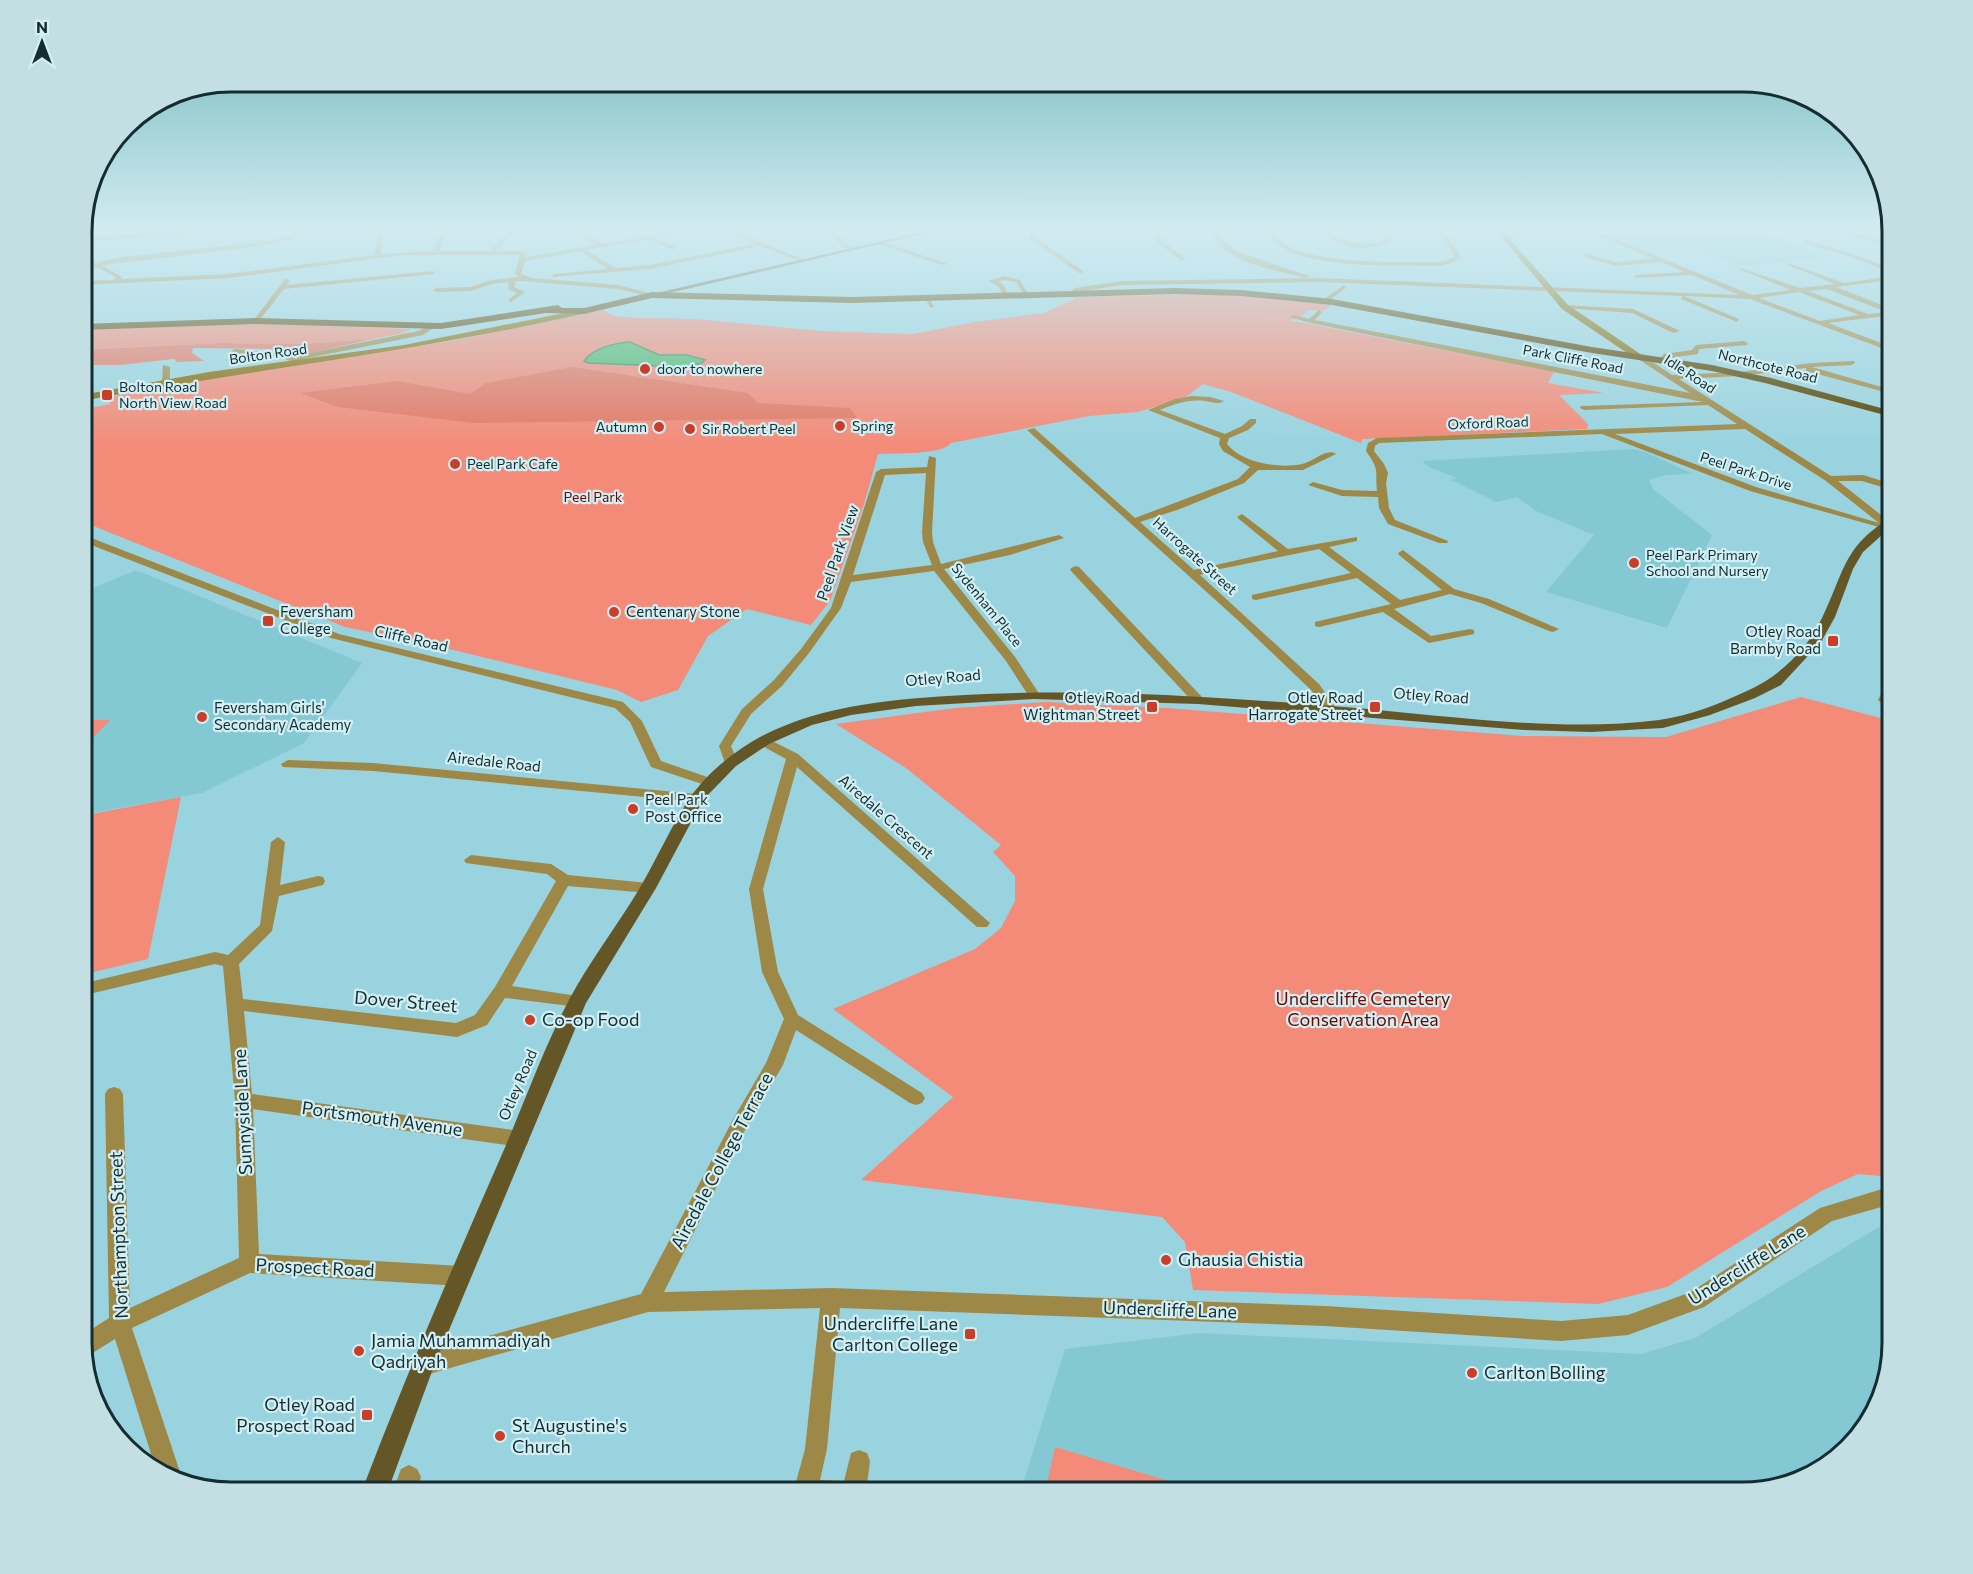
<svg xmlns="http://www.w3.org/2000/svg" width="1973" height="1574" font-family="Commissioner,sans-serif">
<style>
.built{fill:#84c8d4}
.green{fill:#f38b78}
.forest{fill:#e47864}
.water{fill:#53b872;stroke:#408e5f;stroke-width:1.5}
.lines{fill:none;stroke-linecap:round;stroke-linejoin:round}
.street{fill:#9e8847;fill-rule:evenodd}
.secondary{fill:#836903;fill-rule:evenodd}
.primary{fill:#655628;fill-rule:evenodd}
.highway{fill:#554301;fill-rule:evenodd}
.poi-dot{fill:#ca3e29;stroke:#d2eff4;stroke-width:2}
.labels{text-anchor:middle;stroke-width:4.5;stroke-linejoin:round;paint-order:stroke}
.far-street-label{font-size:14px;fill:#152d32;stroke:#d2eff4}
.far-poi-label{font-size:14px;fill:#152d32;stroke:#d2eff4;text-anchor:start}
.far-park-label{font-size:14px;fill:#6f0900;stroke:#d2eff4}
.street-label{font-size:15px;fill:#152d32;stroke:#d2eff4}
.poi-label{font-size:15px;fill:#152d32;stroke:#d2eff4;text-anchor:start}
.near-park-label{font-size:18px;fill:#6f0900;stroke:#d2eff4}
.near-street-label{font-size:18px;fill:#152d32;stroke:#d2eff4}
.near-poi-label{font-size:18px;fill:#152d32;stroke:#d2eff4;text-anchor:start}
.rim{fill:none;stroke:#152d32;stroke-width:3}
</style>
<rect width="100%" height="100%" fill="#99d3df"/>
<g class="built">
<polygon points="1587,227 1801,227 1771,232 1770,236 1814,252 1820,256 1815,259 1738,266 1696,249 1651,253"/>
<polygon points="1633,449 1645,452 1693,474 1666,475 1649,480 1653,489 1712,535 1667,628 1546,592 1594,535 1536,511 1517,497 1497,502 1451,480 1457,478 1429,467 1422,461"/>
<polygon points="136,570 362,663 304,743 202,793 81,815 81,589 96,587"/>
<polygon points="1887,1222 1892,1222 1892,1344 1884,1392 1855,1442 1808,1478 1742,1493 1020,1493 1065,1349 1200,1333 1641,1354 1695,1338"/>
</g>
<g class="green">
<path d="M 1203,294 L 1265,297 L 1331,305 L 1324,311 L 1309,310 L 1298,319 L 1289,320 L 1554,372 L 1548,383 L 1604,393 L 1559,395 L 1588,424 L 1587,429 L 1362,439 L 1361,443 L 1231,392 L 1203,384 L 1186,397 L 1138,412 L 1089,416 L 951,443 C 942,455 894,453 878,454 L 864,504 L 830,601 L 811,625 L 747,609 L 708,636 L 678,690 L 641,702 L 617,690 L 437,646 L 345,627 L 81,521 L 81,410 L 110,404 L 110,397 L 179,382 L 451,341 L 603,310 L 613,316 L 637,318 L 694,319 L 821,331 L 913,334 L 975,322 L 1044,313 L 1074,299 L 1073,297 Z"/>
<polygon points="262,324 411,329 404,333 373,339 302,344 220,343 81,350 81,329"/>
<polygon points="1801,697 1892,721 1892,1177 1858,1174 1821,1191 1667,1287 1598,1304 1193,1290 1185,1242 1162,1217 861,1180 953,1097 833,1009 975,949 1001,928 1015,901 1015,876 993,852 1001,845 906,768 836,724 955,708 1045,702 1167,708 1522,736 1666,737"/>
<polygon points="81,720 110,720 81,750"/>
<polygon points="181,797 148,959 81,975 81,816"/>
<polygon points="1055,1447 1209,1493 1045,1493"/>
</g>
<g class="forest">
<polygon points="373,339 297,356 271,349 193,348 192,353 204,361 177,362 174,359 120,365 81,365 81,350 220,343 302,344"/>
<polygon points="572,367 748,393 758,403 850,408 857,418 474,423 338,407 300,393 397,381 470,394 486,383"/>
</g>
<path class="water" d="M 630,342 L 659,355 L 687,355 L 705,360 L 702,363 L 687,367 L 588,363 L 584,361 C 593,348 615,343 630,342 Z"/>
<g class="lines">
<g class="street">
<path d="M 258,227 L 279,227 L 81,242 L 81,238 C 140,232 199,231 258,227 Z"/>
<polygon points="304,227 310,227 293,238 269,245 102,265 122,277 121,279 229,274 375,255 377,237 385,227 391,227 383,237 381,254 433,251 444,227 450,227 439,251 490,251 512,227 518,227 496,251 521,251 526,254 526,257 596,245 582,237 580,227 586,227 587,235 603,244 704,227 715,227 655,238 676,247 674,250 648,240 586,250 616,268 650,265 755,244 716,227 723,227 805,260 800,261 761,246 650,269 552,277 554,274 608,269 580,251 525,261 521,274 532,278 618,285 655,295 652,297 618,289 522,281 516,281 514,287 525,292 511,302 508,300 517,293 508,289 509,282 492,284 471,291 436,292 433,290 436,288 470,287 491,280 518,277 515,274 520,255 401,255 229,278 81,285 81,281 114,280 116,277 99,268 81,264 81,260 95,263 121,257 269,241 289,236"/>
<polygon points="824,227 830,227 835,231 868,227 837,234 852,248 850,251 841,245"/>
<polygon points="1039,227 1046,227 1036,232 1034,236 1083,271 1083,273 1079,273 1029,238 1031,230"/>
<polygon points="1152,227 1158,227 1162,241 1185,258 1185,260 1181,260 1157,243"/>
<path d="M 1211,227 L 1217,227 L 1222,239 L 1236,251 L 1309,276 L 1306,278 C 1280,271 1243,266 1222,247 C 1216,242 1214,235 1211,227 Z"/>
<path d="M 1266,227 L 1272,227 C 1274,232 1277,238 1282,242 C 1311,265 1400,262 1438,262 L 1448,260 L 1455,256 L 1436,227 L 1442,227 L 1461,257 L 1452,263 L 1438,266 C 1395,265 1315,269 1279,246 C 1273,242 1270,234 1266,227 Z"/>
<path d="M 1321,227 L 1327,227 L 1337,239 L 1363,244 L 1377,243 L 1386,239 L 1376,227 L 1382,227 L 1393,239 C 1379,250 1349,251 1334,241 C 1329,239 1325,231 1321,227 Z"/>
<polygon points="1528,227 1535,227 1509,240 1504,239"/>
<path d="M 1579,227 L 1586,227 L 1752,295 L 1791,290 L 1741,270 L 1741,268 L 1800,288 L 1835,284 L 1788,265 L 1788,263 L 1844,283 L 1892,276 L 1892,280 L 1836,287 L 1892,309 L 1892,315 L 1828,323 L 1892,347 L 1892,352 L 1750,299 L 1684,296 L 1739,319 L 1737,322 L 1681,299 L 1682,296 L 1319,282 L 1122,285 L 1077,292 L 1071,296 L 1068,294 L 1075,288 L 1122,281 L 1319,278 L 1739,295 L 1692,275 L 1634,278 L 1636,275 L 1684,272 L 1661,262 L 1615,266 L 1583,256 L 1585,253 L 1615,262 L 1653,259 ZM 1827,289 L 1887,312 L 1868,314 L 1808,291 ZM 1799,292 L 1859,315 L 1820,321 L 1759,298 Z"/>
<polygon points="1820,227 1828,227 1892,243 1892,247"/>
<polygon points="1805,240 1850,253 1892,269 1892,273 1846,255 1803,243"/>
<polygon points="880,241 946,263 947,264 942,265 878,244"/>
<polygon points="433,271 435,274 284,289 258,322 253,321 285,279 290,280 287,285"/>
<polygon points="1005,276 1020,280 1029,296 1025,296 1016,282 1005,280 998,281 1003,284 1009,296 1004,297 998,286 988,281"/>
<polygon points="1344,285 1346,288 1327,302 1323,302 1323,300"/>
<polygon points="925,298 929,298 934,307 930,307"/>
<polygon points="1565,305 1633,309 1680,331 1673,333 1632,313 1563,308"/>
<path d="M 1319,310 L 1322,312 L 1315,320 L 1690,393 L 1632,355 L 1639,353 L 1672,375 L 1740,372 L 1812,363 L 1854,361 L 1855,363 L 1851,365 L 1812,367 L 1892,390 L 1892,394 L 1806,371 L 1806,368 L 1740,376 L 1679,379 L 1831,476 L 1863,475 L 1892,484 L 1892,490 L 1862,481 L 1838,481 L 1890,522 L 1892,534 L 1886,529 L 1750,491 L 1602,434 L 1379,443 L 1375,446 L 1374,451 L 1384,464 L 1388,473 L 1386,483 L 1389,508 L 1395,520 L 1448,541 L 1447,543 L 1439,543 L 1388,524 L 1379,508 L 1378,497 L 1342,496 L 1308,485 L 1313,482 L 1342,490 L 1377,491 C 1375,469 1380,471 1366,451 L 1368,443 L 1377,438 L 1737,424 L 1708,405 L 1584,410 L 1580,408 L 1581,406 L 1703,402 L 1310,323 L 1290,317 L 1293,315 L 1309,319 ZM 1745,429 L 1826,481 L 1879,523 L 1756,487 L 1615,434 Z"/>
<polygon points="433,324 435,325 435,327 423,335 303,359 303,363 299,365 283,358 235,353 231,351 235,349 285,354 296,359 300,355 418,331"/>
<polygon points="1744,341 1748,343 1747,345 1699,349 1698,354 1669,358 1663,361 1659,359 1664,354 1692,350 1696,345"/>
<polygon points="163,365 170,367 170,382 166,384 162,382"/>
<path d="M 1192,396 L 1210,397 L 1224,401 C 1218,405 1212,402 1205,401 C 1188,399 1175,404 1160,410 L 1225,434 L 1242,426 L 1250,419 L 1256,419 L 1256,423 L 1248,430 L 1229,438 L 1227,444 C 1242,463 1279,469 1302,464 C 1313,462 1327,447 1336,454 L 1303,470 L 1258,470 L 1244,483 L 1180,509 L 1140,522 L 1194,570 L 1278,551 L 1239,519 L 1237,517 L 1242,514 L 1288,549 L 1357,537 L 1357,541 L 1329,547 L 1400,600 L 1442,590 L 1399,555 L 1398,553 L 1403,550 L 1454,589 L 1489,599 L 1559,629 L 1553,632 L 1549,631 L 1481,603 L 1450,594 L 1394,609 L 1431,636 L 1470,629 L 1474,630 L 1474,634 L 1429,643 L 1383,612 L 1319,627 L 1315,626 L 1315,622 L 1391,604 L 1357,578 L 1256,600 L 1252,599 L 1252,595 L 1351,573 L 1319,549 L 1220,569 L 1200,575 L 1319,684 L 1338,711 L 1332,715 L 1328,714 L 1311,690 L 1241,623 L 1027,430 L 1034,428 L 1135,518 L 1238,479 L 1250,467 L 1223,451 L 1219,444 L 1220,438 L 1148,410 L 1175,399 Z"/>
<path d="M 929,456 L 936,458 L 932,532 L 933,542 L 941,564 L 1059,535 L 1064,538 L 1010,555 L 944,569 L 1015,657 L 1040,695 L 1034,699 L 1030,698 L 1006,661 L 934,571 L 851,582 L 841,608 L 809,653 L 782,686 L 751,714 L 731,746 L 738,763 L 731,767 L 726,766 L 719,746 L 742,709 L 774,680 L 801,649 L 831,608 L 876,472 L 881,469 L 927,467 ZM 926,473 L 922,532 L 923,542 L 932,565 L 853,575 L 885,475 Z"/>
<polygon points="81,534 339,634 623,702 642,721 661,761 716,780 718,783 711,787 651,767 630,722 615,708 331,638 81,541"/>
<polygon points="1075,566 1079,567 1202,697 1204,700 1202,703 1194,703 1071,571 1070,569"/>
<polygon points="1892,680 1892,711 1888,710 1878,700 1888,681"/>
<polygon points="764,737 798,754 990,923 987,927 977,927 797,767 763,889 778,972 798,1015 922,1093 925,1098 922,1103 916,1105 910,1103 796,1030 783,1065 747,1126 664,1292 831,1288 1325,1306 1561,1321 1628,1315 1691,1292 1820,1208 1892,1186 1892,1204 1832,1221 1704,1307 1628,1335 1561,1341 1325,1326 840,1308 827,1449 820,1480 844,1481 851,1453 859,1450 867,1453 870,1461 866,1493 793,1493 805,1449 820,1308 648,1312 422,1376 414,1373 411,1365 414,1357 422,1354 641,1294 735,1116 766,1063 784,1019 762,972 749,889 786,759 759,744 758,741 759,738"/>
<polygon points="288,760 373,763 697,794 704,798 697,802 373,771 283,767 281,764"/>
<polygon points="278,837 285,842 280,885 318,876 323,877 325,881 323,885 279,896 272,931 239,964 243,999 456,1023 475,1015 495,987 556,881 547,874 466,863 464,860 471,855 551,864 568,875 648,883 653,884 655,888 653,892 648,893 568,886 512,986 584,997 586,1001 584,1005 578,1007 505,998 487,1025 457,1037 244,1011 252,1094 520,1131 527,1133 529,1139 527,1145 520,1147 253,1109 259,1254 460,1266 467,1269 470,1276 467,1283 460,1286 250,1273 132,1328 182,1478 179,1483 156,1470 115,1339 83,1359 81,1336 109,1318 105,1094 108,1089 114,1087 120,1089 123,1094 130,1308 239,1258 235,1100 223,966 215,964 81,996 81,984 215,952 228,955 260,925 271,842"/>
<polygon points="409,1465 417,1469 421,1477 416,1493 392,1493 401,1469"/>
</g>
<g class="secondary">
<polygon points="1493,227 1499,227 1568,305 1639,353 1639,357 1633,357 1562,309"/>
<path d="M 584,309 L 588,311 L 587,313 C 420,351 250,370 81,401 L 81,395 L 209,372 L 404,345 Z"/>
</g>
<g class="primary">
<polygon points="943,227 953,227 652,297 648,295"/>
<path d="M 1892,517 L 1892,526 L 1863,552 L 1853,569 L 1835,617 L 1821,642 L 1781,685 L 1755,698 L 1710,715 L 1663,728 L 1591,732 L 1524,730 L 1198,704 L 1034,699 L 916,706 L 851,715 L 812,725 L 769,744 L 736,766 L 703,800 L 656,888 L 586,1003 L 434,1366 L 387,1493 L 361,1493 C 405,1378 453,1266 503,1152 C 525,1101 544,1047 570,998 C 590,961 616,927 638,891 C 656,861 670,828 689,799 C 706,774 734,751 760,737 C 823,704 896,699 965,695 C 1091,688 1218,697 1344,707 C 1443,715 1561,733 1659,720 C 1689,716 1722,703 1749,690 C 1780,676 1808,648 1822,618 C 1845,571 1843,546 1892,517 Z"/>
</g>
<polygon class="highway" points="1175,288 1241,290 1332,299 1592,347 1712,365 1771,378 1892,411 1892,417 1765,383 1712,371 1592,353 1332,305 1241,296 1175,294 852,303 652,298 584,314 546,313 441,329 256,324 81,330 81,324 256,318 441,323 558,305 562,308 584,308 652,292 852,297"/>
</g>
<linearGradient id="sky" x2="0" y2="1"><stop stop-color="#6cb6b9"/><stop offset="0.51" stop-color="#d1ebf1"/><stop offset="1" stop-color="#d1ebf1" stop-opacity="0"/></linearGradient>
<rect width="1973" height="447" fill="url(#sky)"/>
<g class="poi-dot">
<circle cx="645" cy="369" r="6"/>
<rect x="101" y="389" width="12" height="12" rx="3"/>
<circle cx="840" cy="426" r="6"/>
<circle cx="659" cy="427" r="6"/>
<circle cx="690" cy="429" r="6"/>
<circle cx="455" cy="464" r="6"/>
<circle cx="1634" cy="563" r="6"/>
<circle cx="614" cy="612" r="6"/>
<rect x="262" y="615" width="12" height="12" rx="3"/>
<rect x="1827" y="635" width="12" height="12" rx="3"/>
<rect x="1146" y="701" width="12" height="12" rx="3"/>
<rect x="1369" y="701" width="12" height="12" rx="3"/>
<circle cx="202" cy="717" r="6"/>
<circle cx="633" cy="809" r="6"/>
<circle cx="530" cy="1020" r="6"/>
<circle cx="1166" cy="1260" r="6"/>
<rect x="964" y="1328" width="12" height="12" rx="3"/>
<circle cx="359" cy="1351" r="6"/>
<circle cx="1472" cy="1373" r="6"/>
<rect x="361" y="1409" width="12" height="12" rx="3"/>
<circle cx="500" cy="1436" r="6"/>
</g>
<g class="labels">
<g class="far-street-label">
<text transform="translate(268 354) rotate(-8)" y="5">Bolton Road</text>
<text transform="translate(1573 359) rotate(11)" y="5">Park Cliffe Road</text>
<text transform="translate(1768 366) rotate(14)" y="5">Northcote Road</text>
<text transform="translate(1690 374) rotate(33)" y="5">Idle Road</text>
<text transform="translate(1488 423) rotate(-2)" y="5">Oxford Road</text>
<text transform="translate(1746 471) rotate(18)" y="5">Peel Park Drive</text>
<text transform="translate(1195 556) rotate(42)" y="5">Harrogate Street</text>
<text transform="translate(987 605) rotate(51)" y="5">Sydenham Place</text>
</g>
<g class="far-poi-label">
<text x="657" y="374">door to nowhere</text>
<text x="119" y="392">Bolton Road<tspan x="119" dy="16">North View Road</tspan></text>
<text x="852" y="431">Spring</text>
<text x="647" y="432" text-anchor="end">Autumn</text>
<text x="702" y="434">Sir Robert Peel</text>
<text x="467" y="469">Peel Park Cafe</text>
<text x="1646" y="560">Peel Park Primary<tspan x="1646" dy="16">School and Nursery</tspan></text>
</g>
<g class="far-park-label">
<text x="593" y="502">Peel Park</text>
</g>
<g class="street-label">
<text transform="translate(838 553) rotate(-71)" y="5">Peel Park View</text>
<text transform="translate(411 639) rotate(13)" y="5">Cliffe Road</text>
<text transform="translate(943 678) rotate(-5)" y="5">Otley Road</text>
<text transform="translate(1431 696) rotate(4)" y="5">Otley Road</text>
<text transform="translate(494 762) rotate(6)" y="5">Airedale Road</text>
<text transform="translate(886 817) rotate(41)" y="5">Airedale Crescent</text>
<text transform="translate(518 1085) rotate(-67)" y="5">Otley Road</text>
</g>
<g class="poi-label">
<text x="280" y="617">Feversham<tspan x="280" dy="17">College</tspan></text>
<text x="626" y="617">Centenary Stone</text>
<text x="1821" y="637" text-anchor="end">Otley Road<tspan x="1821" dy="17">Barmby Road</tspan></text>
<text x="1140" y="703" text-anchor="end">Otley Road<tspan x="1140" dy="17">Wightman Street</tspan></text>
<text x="1363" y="703" text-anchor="end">Otley Road<tspan x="1363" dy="17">Harrogate Street</tspan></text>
<text x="214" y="713">Feversham Girls'<tspan x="214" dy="17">Secondary Academy</tspan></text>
<text x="645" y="805">Peel Park<tspan x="645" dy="17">Post Office</tspan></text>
</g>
<g class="near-park-label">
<text x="1363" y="1005">Undercliffe Cemetery<tspan x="1363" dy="21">Conservation Area</tspan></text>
</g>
<g class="near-street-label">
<text transform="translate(406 1002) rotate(5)" y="6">Dover Street</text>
<text transform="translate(243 1112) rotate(-93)" y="6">Sunnyside Lane</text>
<text transform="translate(382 1119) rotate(8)" y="6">Portsmouth Avenue</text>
<text transform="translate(722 1161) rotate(-62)" y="6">Airedale College Terrace</text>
<text transform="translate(119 1235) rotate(-92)" y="6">Northampton Street</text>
<text transform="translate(1747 1265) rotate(-32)" y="6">Undercliffe Lane</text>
<text transform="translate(315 1268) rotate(3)" y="6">Prospect Road</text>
<text transform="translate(1170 1310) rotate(2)" y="6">Undercliffe Lane</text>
</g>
<g class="near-poi-label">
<text x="542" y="1026">Co-op Food</text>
<text x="1178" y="1266">Ghausia Chistia</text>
<text x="958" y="1330" text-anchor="end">Undercliffe Lane<tspan x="958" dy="21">Carlton College</tspan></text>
<text x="371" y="1347">Jamia Muhammadiyah<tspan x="371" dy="21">Qadriyah</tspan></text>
<text x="1484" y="1379">Carlton Bolling</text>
<text x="355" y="1411" text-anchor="end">Otley Road<tspan x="355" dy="21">Prospect Road</tspan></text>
<text x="512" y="1432">St Augustine's<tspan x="512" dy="21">Church</tspan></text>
</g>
</g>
<path d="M0 0H1973V1574H0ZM231 92H1743A139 139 0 0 1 1882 231V1343A139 139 0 0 1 1743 1482H231A139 139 0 0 1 92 1343V231A139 139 0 0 1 231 92Z" fill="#c3dfe4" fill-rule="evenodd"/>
<path class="rim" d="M231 92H1743A139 139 0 0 1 1882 231V1343A139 139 0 0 1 1743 1482H231A139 139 0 0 1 92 1343V231A139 139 0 0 1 231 92Z"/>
<g transform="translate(42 42)" stroke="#d2eff4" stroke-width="4.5" paint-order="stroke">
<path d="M0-4.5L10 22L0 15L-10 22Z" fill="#152d32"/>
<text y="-9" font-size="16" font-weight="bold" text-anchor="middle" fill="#152d32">N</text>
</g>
</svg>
